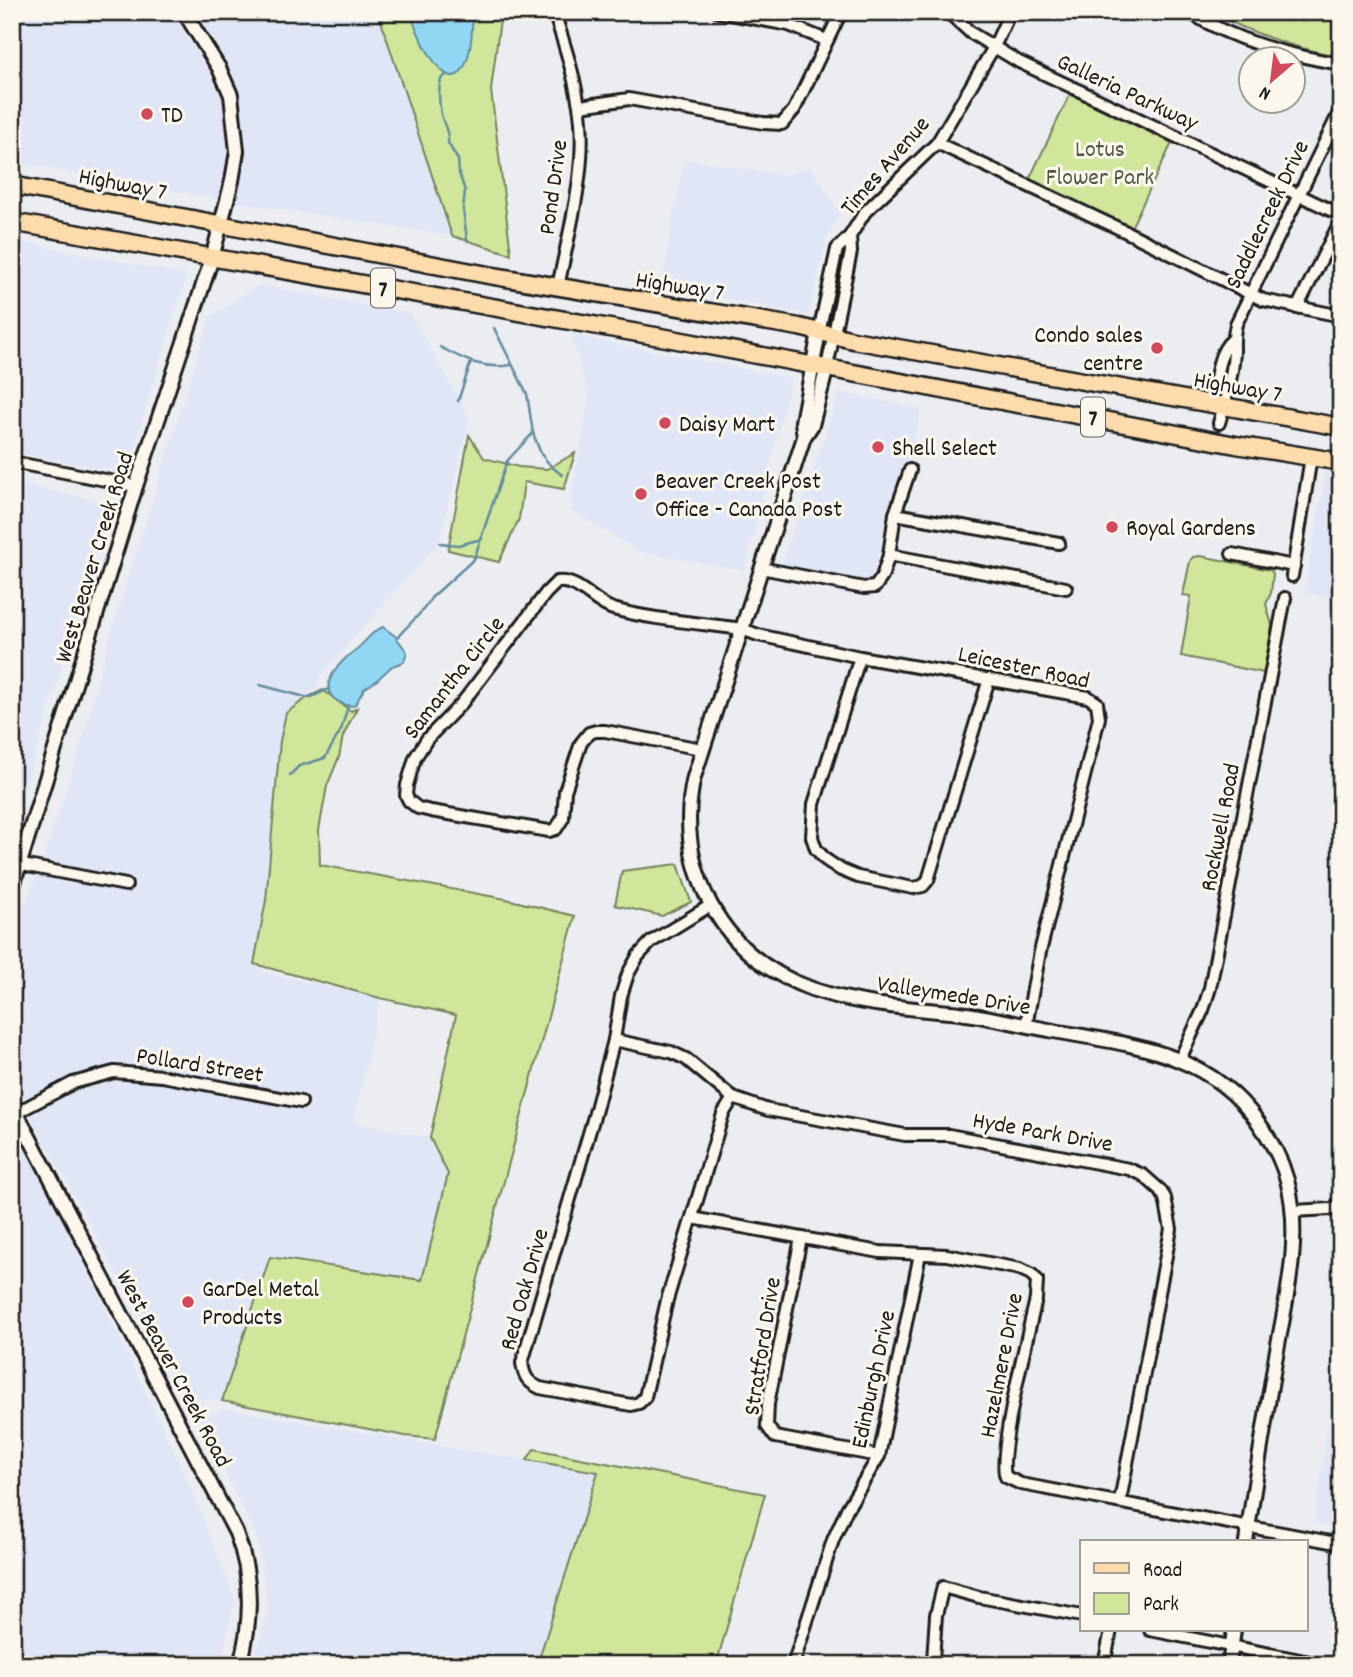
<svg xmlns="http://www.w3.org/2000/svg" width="1353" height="1677" font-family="Dekko,sans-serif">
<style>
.built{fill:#e0e6f5}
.green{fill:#d0e69b;stroke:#76815c;stroke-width:2}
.water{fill:#91d7f3;stroke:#628c9d;stroke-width:2}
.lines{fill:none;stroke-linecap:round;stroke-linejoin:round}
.stream{stroke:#628c9d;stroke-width:2.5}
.minor-casing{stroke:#1c1c1c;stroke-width:16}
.tertiary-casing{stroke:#1c1c1c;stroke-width:18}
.primary-casing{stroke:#1c1c1c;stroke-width:21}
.minor{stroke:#fbf7ec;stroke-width:10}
.tertiary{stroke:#fbf7ec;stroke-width:12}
.primary{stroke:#fcdcac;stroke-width:16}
.poi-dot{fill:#d1495b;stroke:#fbf7ec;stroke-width:2.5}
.labels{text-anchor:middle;stroke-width:6;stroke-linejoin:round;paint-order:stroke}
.shield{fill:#fbf7ec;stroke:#5f5e5a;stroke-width:2}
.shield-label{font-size:23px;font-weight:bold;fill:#1c1c1c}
.street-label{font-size:24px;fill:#1c1c1c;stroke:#fbf7ec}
.poi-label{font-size:24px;fill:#1c1c1c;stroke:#fbf7ec;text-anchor:start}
.park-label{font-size:24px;fill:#525942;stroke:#fbf7ec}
</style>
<rect width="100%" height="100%" fill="#ebedf1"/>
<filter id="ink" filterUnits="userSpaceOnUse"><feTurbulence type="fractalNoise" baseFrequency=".0143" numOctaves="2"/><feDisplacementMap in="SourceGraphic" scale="14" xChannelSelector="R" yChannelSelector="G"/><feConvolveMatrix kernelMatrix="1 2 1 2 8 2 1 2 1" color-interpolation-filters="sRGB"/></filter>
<g filter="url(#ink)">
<g class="built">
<polygon points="12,12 378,12 452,236 247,204 12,162"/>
<polygon points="685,159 785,175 811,167 840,212 827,239 808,315 662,286 671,227"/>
<polygon points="12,240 187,275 126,473 12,452"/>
<polygon points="258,285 410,313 470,418 438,544 321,675 318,687 286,714 280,741 266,900 254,964 263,973 380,998 354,1122 430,1138 448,1174 422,1280 270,1257 222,1401 185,1398 13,1084 12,936 42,862 82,742 108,642 210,316"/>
<polygon points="572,335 791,378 745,570 639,552 572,511 571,495 589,401"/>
<polygon points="839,392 922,409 899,492 865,598 777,579"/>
<polygon points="1325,475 1341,478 1341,600 1304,593"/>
<polygon points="12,482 111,504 12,831"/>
<polygon points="18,1133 57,1206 190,1485 235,1600 220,1665 12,1665 12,1136 15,1137"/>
<polygon points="1341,1338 1341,1528 1314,1523"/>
<polygon points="221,1408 597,1473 537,1665 253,1665 268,1609 258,1540 200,1419"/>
</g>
<g class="green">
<polygon points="378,12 501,12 491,90 511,254 452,236"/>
<path d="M 1202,12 L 1341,12 L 1341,56 C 1298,50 1255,34 1216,15 L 1210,16 Z"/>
<polygon points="1070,94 1172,143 1130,230 1028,182"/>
<polygon points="469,435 484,458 519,467 547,469 575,453 564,489 524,482 519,519 499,562 448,550"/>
<polygon points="1201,556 1270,570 1273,573 1271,593 1266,604 1272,625 1264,673 1181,656 1191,596 1183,595 1190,561 1193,557"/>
<polygon points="323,690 351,711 357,708 343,736 339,757 327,786 319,830 320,865 506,899 575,916 435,1439 405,1436 222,1401 270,1257 422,1280 448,1174 430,1138 456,1015 380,998 254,964 266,900 280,741 286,713 308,697"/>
<polygon points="678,864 691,902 662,916 615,905 622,871"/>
<polygon points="534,1449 765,1494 716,1665 537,1665 598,1472 527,1460"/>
</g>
<g class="water">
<path d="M 410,12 L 473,12 C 472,29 472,52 464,67 C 445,102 414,25 410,12 Z"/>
<path d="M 383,627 L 395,636 L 407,652 L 404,662 L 392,666 L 376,681 L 364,689 L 355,705 L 351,706 C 307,696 338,662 358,648 C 366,641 372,631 383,627 Z"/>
</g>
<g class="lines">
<g class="stream">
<path d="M 446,75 L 441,79 C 438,90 439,103 441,114 C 443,124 450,133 448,143 L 458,160 L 459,173 L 465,191 L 463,209 L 467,240"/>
<polyline points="494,328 527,394 533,433 541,454 551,466 562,475"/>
<path d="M 440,347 C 464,360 484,370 511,365"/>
<polyline points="458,401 471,362"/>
<polyline points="440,543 458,545 482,539"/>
<path d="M 397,638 C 408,624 423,614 431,598 L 474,559 L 507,461 L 533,433"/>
<polyline points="260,685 309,698 329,689"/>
<polyline points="290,775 299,766 325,758 341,730 348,706"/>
</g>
<g class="minor-casing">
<g id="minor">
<path d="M 554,12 C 564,43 574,74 579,106 C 589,163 569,231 558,287"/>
<polyline points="719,12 789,25 826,40"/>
<polyline points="948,12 971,33 1019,62 1341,215"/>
<path d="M 1189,12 C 1234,41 1288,55 1341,64"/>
<polyline points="580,106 629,99 763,123 782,124 794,110 841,12"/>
<polyline points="937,143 1135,236 1263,300 1341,316"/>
<polyline points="1297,308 1341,220"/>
<polyline points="819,332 837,249 850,236 865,212 937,143 994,47 1010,12"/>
<polyline points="827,367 851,252 850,236"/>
<path d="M 1211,405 C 1217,384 1215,355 1232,340"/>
<path d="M 1219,423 C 1226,400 1233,375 1234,351 C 1234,340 1233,336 1236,324 L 1341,109"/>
<polyline points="12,462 136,486"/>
<polyline points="895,514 1059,543"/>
<polyline points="1232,554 1294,566"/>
<polyline points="889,555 895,514 910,470"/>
<polyline points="761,568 864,588 875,587 882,577 889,555 1066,588"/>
<polyline points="1292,576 1311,457"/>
<polyline points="860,657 814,804 812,837 816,849 826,860 841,870 858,877 913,888 923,886 928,880 989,679"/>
<path d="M 702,749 L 605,731 L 596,731 L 589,733 L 581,743 L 565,791 L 563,818 L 556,829 L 549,831 L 431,811 L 418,808 L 409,801 L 406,795 L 407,785 L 415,758 L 427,739 L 462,703 L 546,593 L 557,582 C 579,579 592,602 613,609 C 653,620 700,623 742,629 L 758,635 L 860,657 L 1088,697 L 1097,703 L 1099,718 L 1040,952 L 1026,1026"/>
<polyline points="12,863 126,885"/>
<path d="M 711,905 L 651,942 L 638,956 L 628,974 L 621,996 L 614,1040 L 595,1113 L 522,1363 C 524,1376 527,1382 540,1388 L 631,1405 L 639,1403 L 645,1397 L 667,1300 L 723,1114 L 733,1098"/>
<polyline points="1341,1024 1341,1031"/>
<polyline points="614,1040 671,1052 686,1059 733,1098 768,1110 905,1135 949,1135 1129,1169 1143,1175 1160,1190 1165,1198 1171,1229 1120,1501"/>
<polyline points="1180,1059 1203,1010 1210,988 1285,598"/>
<polyline points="12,1115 73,1083 114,1072 162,1076 301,1102"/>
<polyline points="1293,1211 1331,1209 1341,1205"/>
<path d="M 692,1218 L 880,1252 L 947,1255 L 1020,1269 L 1031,1274 L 1037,1280 L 1036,1299 C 1030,1326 996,1460 1006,1477 L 1021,1484 L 1341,1544"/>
<polyline points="801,1238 768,1404 767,1426 775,1437 879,1456"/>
<polyline points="1150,1630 1325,1665"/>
<polyline points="12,1660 40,1665"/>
<polyline points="933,1661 936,1615 943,1587 979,1597 1082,1616"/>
<polyline points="793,1665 833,1540 847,1509 879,1456 920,1254"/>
<polyline points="924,1665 933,1661 944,1665"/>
<polyline points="1104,1665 1111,1630"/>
</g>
</g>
<g class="tertiary-casing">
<g id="tertiary">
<path d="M 827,367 L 812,425 L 804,437 L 694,777 C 684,821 689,863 710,903 C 759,996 856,1004 950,1012 C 985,1015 1020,1025 1054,1031 C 1132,1045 1209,1052 1258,1122 C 1271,1140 1281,1158 1287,1180 C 1303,1238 1285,1303 1275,1361 C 1265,1422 1255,1482 1246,1542"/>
<polyline points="804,437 802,422 819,332"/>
<polyline points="12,889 136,486 212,258 232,181 237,151 231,95 219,68 184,12"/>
<path d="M 12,1104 L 236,1533 C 253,1576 252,1621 240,1665"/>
<polyline points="1229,1665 1234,1630"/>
</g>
</g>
<g class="primary-casing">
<g id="primary">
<polyline points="12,185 488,275 799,327 853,340 1341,427"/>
<polyline points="12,222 672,339 1236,445 1341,462"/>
</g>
</g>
<use href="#minor" class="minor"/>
<use href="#tertiary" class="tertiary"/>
<use href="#primary" class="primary"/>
</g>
</g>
<g class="poi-dot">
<circle cx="147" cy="114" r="7"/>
<circle cx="1157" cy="348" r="7"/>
<circle cx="665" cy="423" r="7"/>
<circle cx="878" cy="447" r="7"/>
<circle cx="641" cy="494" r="7"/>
<circle cx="1112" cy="527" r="7"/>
<circle cx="188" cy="1302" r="7"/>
</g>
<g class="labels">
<g class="shield">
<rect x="371" y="268.5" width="24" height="39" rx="5"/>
<rect x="1081" y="397.5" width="24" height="39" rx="5"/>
</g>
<g class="shield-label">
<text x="383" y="296">7</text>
<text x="1093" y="425">7</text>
</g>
<g class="street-label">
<text transform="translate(1128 91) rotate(25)" y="8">Galleria Parkway</text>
<text transform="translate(884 165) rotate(-49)" y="8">Times Avenue</text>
<text transform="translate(123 183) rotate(11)" y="8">Highway 7</text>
<text transform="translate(552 187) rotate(-82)" y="8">Pond Drive</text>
<text transform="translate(1266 214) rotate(-64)" y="8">Saddlecreek Drive</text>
<text transform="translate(680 285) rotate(9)" y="8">Highway 7</text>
<text transform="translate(1238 386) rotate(10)" y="8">Highway 7</text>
<text transform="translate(93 557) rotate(-73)" y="8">West Beaver Creek Road</text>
<text transform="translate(1024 666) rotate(12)" y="8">Leicester Road</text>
<text transform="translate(453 677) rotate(-52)" y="8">Samantha Circle</text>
<text transform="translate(1219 827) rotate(-79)" y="8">Rockwell Road</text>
<text transform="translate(954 994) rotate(9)" y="8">Valleymede Drive</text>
<text transform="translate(200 1064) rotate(9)" y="8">Pollard Street</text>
<text transform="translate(1043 1131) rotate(10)" y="8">Hyde Park Drive</text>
<text transform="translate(523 1289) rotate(-74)" y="8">Red Oak Drive</text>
<text transform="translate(761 1346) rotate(-81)" y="8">Stratford Drive</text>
<text transform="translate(1000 1365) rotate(-79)" y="8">Hazelmere Drive</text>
<text transform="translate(175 1368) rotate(62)" y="8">West Beaver Creek Road</text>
<text transform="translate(872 1379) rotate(-78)" y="8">Edinburgh Drive</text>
</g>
<g class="poi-label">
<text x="161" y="122">TD</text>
<text x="1143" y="342" text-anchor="end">Condo sales<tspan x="1143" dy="28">centre</tspan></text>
<text x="679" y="431">Daisy Mart</text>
<text x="892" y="455">Shell Select</text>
<text x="655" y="488">Beaver Creek Post<tspan x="655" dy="28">Office - Canada Post</tspan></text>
<text x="1126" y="535">Royal Gardens</text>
<text x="202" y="1296">GarDel Metal<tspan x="202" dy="28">Products</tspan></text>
</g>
<g class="park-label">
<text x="1100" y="156">Lotus<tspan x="1100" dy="28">Flower Park</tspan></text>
</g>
</g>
<rect width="1353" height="1677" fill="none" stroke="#fbf7ec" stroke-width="42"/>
<rect x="21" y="21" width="1311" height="1635" fill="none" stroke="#1c1c1c" stroke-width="2.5" filter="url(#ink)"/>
<rect x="1080" y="1540" width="228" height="91" fill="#fbf7ec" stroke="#a29f99" stroke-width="2"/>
<rect x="1094" y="1563" width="35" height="10" fill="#fcdcac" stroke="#a29f99" stroke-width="2"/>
<text x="1143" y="1576" font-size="21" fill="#1c1c1c">Road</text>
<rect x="1094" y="1593" width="35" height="21" fill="#d0e69b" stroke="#a29f99" stroke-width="2"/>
<text x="1143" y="1610" font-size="21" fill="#1c1c1c">Park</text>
<g transform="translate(1272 80) rotate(208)"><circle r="33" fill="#fbf7ec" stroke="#a29f99" stroke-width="2"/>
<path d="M0-5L12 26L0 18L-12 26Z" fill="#d1495b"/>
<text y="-10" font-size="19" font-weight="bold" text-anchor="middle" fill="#1c1c1c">N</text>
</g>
</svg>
